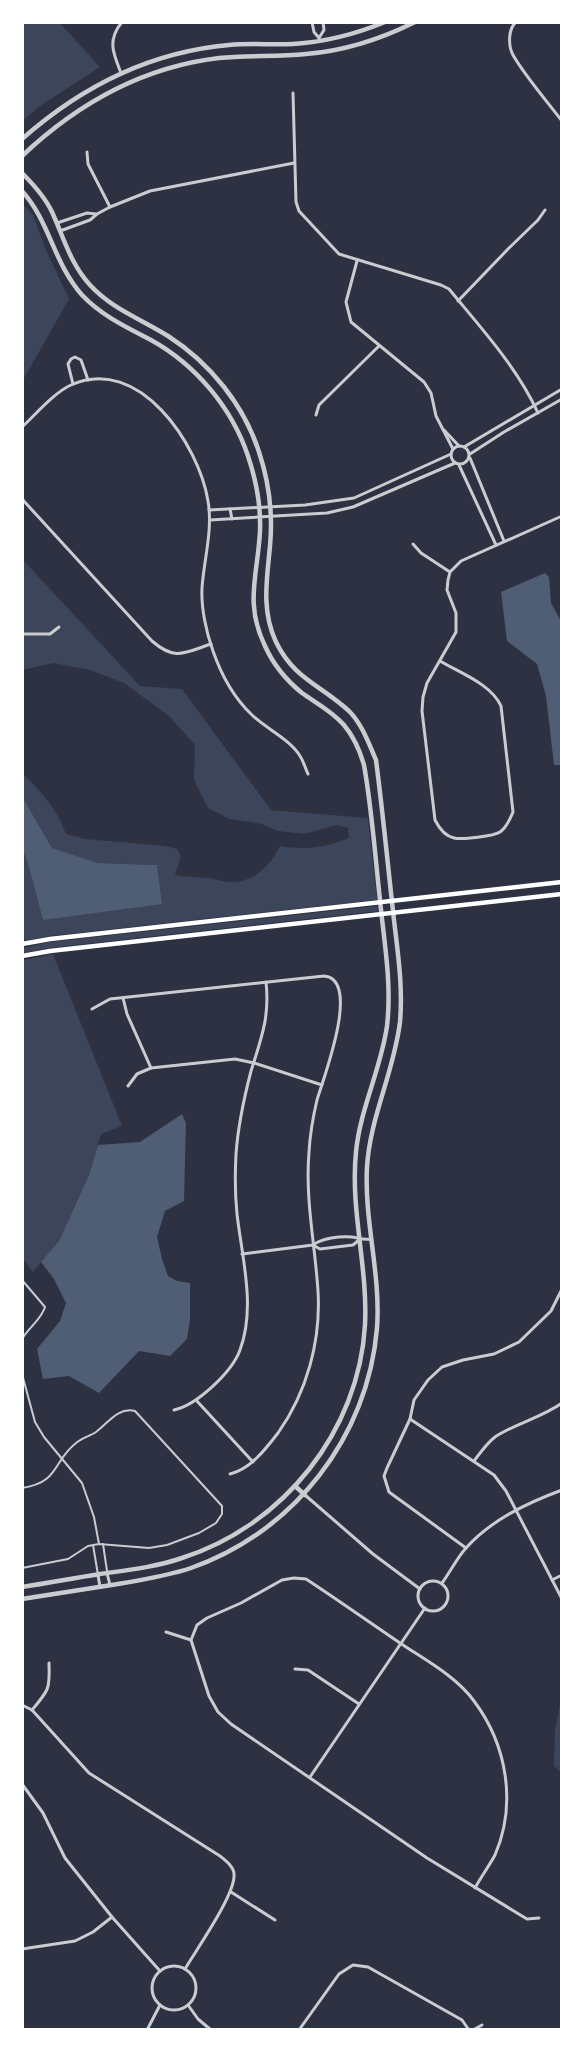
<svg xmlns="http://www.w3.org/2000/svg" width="584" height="2052" font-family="'Open Sans',sans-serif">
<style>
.green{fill:#3c4559}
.water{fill:#4f5d75}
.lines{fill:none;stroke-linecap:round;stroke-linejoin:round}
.service{stroke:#caccd0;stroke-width:2}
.minor{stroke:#caccd0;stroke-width:3}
.tertiary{stroke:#caccd0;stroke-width:4.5}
.secondary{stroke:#fff;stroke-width:4.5}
</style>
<rect width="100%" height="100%" fill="#2d3142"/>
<g class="green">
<polygon points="23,22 60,23 100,67 37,108 23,121"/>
<polygon points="23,204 33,215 46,250 69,299 23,380"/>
<path d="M 23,560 L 140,686 L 182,689 L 271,810 L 368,818 L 377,900 L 50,936 L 23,941 L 22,852 L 27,859 L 43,920 L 157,865 L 98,863 L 52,848 L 23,798 L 23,774 C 40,790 58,810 66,834 L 86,839 L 166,846 L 177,849 L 181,856 L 175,875 C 187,877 198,877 210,878 C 217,879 223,882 229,882 C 254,883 270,866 280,846 C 307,850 323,848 349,838 L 348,828 L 337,825 L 304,834 L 278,831 L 262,824 L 229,819 L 208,808 L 194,780 L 195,745 L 169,716 L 124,683 L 90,670 L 53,663 L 23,670 Z"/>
<polygon points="377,906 378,911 49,948 23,953 23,948 50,942"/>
<polygon points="53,954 122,1126 101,1134 89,1175 59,1241 33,1272 23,1259 23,960"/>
<polygon points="561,1698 561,1697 561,1772 554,1766 555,1730"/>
</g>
<g class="water">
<polygon points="545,573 549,577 551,603 561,621 561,765 554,765 546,696 537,664 507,641 501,592"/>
<polygon points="23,798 52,848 98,863 157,865 162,904 43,920 27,860 23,852"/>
<polygon points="182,1114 186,1123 184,1201 165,1211 157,1237 162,1259 168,1276 177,1281 190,1283 190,1320 187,1339 170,1356 139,1351 99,1393 69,1376 43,1379 37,1349 60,1321 66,1303 54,1279 41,1262 59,1241 89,1175 98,1145 140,1142"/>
</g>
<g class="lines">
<g class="service">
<path d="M 22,1280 L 45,1307 C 41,1320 29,1327 22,1339"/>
<polyline points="22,1374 35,1422 44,1437 82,1483 94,1517 99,1544"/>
<path d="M 22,1488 C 60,1482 52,1462 76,1443 C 82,1438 90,1436 96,1432 C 109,1422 118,1407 135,1411 L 222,1506 L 222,1514 L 216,1523 L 199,1533 L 167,1545 L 149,1548 L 99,1544 L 88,1546 L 68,1559 L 22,1568"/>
<polyline points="103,1544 107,1571"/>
<polyline points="93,1545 98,1575"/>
</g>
<g class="minor">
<polyline points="312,22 314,32 319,38 324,30 323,22"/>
<path d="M 516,22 C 508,29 508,46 513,55 C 525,76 546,100 562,121"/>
<path d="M 121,73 C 113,53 107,40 122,22"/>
<path d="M 293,93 L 296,202 L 299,211 L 339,254 L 441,285 L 449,289 C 481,328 517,367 538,413"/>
<polyline points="87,152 88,164 110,207"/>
<polyline points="57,223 87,213 96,214"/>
<polyline points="60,231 90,220 97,214 110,207 150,191 294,163"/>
<polyline points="357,261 346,302 351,322 424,382 431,393 436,416 453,449"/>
<polyline points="458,301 509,248 538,220 545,210"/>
<polyline points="73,384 68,364 71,359 75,357 81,360 88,380"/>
<polyline points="316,415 319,405 379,346"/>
<path d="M 22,427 C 36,414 55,392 71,385 C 139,354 199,445 208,501 C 213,530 204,559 202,588 C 201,607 206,632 213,651 C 221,674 234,698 252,715 C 265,728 291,740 300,756 C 304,762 305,768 308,774"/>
<polyline points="444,430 459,446"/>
<circle cx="460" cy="455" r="9"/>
<polyline points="464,447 562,389"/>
<polyline points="470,454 504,432 562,399"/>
<polyline points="470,458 504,541"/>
<polyline points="459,465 496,545"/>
<path d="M 22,499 L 152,641 C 175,661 184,653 211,644"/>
<polyline points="230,509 232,519"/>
<polyline points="209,510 305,505 354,498 451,454"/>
<polyline points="210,520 327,513 353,507 455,463"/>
<polyline points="413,544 421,553 450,572"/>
<polyline points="22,634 50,634 59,627"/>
<path d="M 440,661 C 460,673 491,684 501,706 L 513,812 C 510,819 507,827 500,832 C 494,836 462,840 454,838 C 445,836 439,828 435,820 L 422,711 L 423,697 L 427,683 L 456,632 L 456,613 L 447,590 L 448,580 L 450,572 L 461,561 L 562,516"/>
<polyline points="123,998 127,1014 151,1068"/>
<path d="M 92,1009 L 110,999 L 324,976 C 362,979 323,1079 317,1100 C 313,1117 310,1134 309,1152 C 305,1199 315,1244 318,1291 C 321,1341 307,1392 278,1433 C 265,1450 250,1469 230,1474"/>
<polyline points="128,1086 137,1074 151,1068 235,1059 254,1063 322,1085"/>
<polyline points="313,1245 320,1249 353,1245 359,1240"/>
<path d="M 242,1254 L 313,1245 C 322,1238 340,1236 352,1237 C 360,1238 361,1240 371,1239"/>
<polyline points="196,1400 253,1462"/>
<path d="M 174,1410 C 197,1405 232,1372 240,1350 C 256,1307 242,1258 237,1214 C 235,1195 235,1173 236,1154 C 238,1126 244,1098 251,1071 C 261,1039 270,1017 266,982"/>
<polyline points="410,1419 494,1475 506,1491 562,1599"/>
<path d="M 474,1461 C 480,1453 487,1443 495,1437 C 516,1423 541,1418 562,1403"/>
<polyline points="305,1495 373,1554 420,1589"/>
<polyline points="466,1548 389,1492 384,1476 387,1468 410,1419 414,1400 428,1380 442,1367 463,1360 494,1354 519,1342 551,1311 562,1289"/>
<polyline points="107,1573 110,1585"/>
<polyline points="98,1575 100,1587"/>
<polyline points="552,1580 562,1575"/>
<circle cx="433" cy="1596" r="15"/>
<path d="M 442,1583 C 450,1572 457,1558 466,1548 C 491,1520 527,1503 562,1490"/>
<polyline points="166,1632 191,1640"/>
<polyline points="295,1669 308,1670 359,1704"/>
<path d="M 22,1705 L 32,1710 L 89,1773 L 220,1856 C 226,1861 234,1867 234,1874 C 236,1894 196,1950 185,1969"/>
<path d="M 32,1710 C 49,1690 50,1689 49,1663"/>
<polyline points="310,1777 425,1608"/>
<polyline points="22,1784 43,1813 65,1858 112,1917 160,1971"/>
<path d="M 475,1888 C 481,1877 489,1866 495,1855 C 517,1804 507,1745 474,1701 C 456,1676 425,1660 400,1643 C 369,1622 338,1600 306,1579 L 294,1578 L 282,1580 L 241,1603 L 207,1618 L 197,1625 L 191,1640 L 209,1696 L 218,1712 L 231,1724 L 427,1858 L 527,1919 L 539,1918"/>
<polyline points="231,1892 275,1920"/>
<polyline points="22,1949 75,1941 93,1932 112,1917"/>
<circle cx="174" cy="1988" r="22"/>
<polyline points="188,2005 198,2019 211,2030"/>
<polyline points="147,2030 160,2005"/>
<polyline points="299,2030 339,1974 353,1965 368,1967 462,2020 469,2030"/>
<polyline points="473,2030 482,2025"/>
</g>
<g class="tertiary">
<path d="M 22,139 C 81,87 149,52 229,45 C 250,43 272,45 293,44 C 325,42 356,34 385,22"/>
<path d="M 22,156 C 77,104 143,67 219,58 C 248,55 277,57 306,54 C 344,51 381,39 415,22"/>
<path d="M 22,173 C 34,185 45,197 52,212 C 64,238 70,263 90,285 C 112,309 141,319 168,336 C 210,363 244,405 259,452 C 269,482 273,514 270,546 C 267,579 261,610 276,642 C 294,679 321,685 349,711 C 362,724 369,744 376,760 C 383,814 388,867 394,920 C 398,954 403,987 400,1022 C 394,1072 370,1117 367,1167 C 364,1221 381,1274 377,1328 C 368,1437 294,1532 191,1568 C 167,1576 142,1580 118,1584 C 86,1589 54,1594 22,1599"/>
<path d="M 22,191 C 50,222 53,262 82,295 C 102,316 126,327 151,340 C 196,365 232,408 248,456 C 256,480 261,506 260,531 C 258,574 244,603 265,646 C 273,664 286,680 302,693 C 316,703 332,711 344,725 C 354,737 360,751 364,765 C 372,810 375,855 380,900 C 384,942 392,983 387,1026 C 381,1069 360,1109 356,1152 C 350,1210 368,1267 365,1325 C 359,1431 283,1526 182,1558 C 156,1567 128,1570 100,1574 C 74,1578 48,1583 22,1587"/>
<polyline points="295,1486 305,1495"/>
</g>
<g class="secondary">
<polyline points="22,944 50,939 562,882"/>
<polyline points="22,956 50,951 562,894"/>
</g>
</g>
<rect width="584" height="2052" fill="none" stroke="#ffffff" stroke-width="48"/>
</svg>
